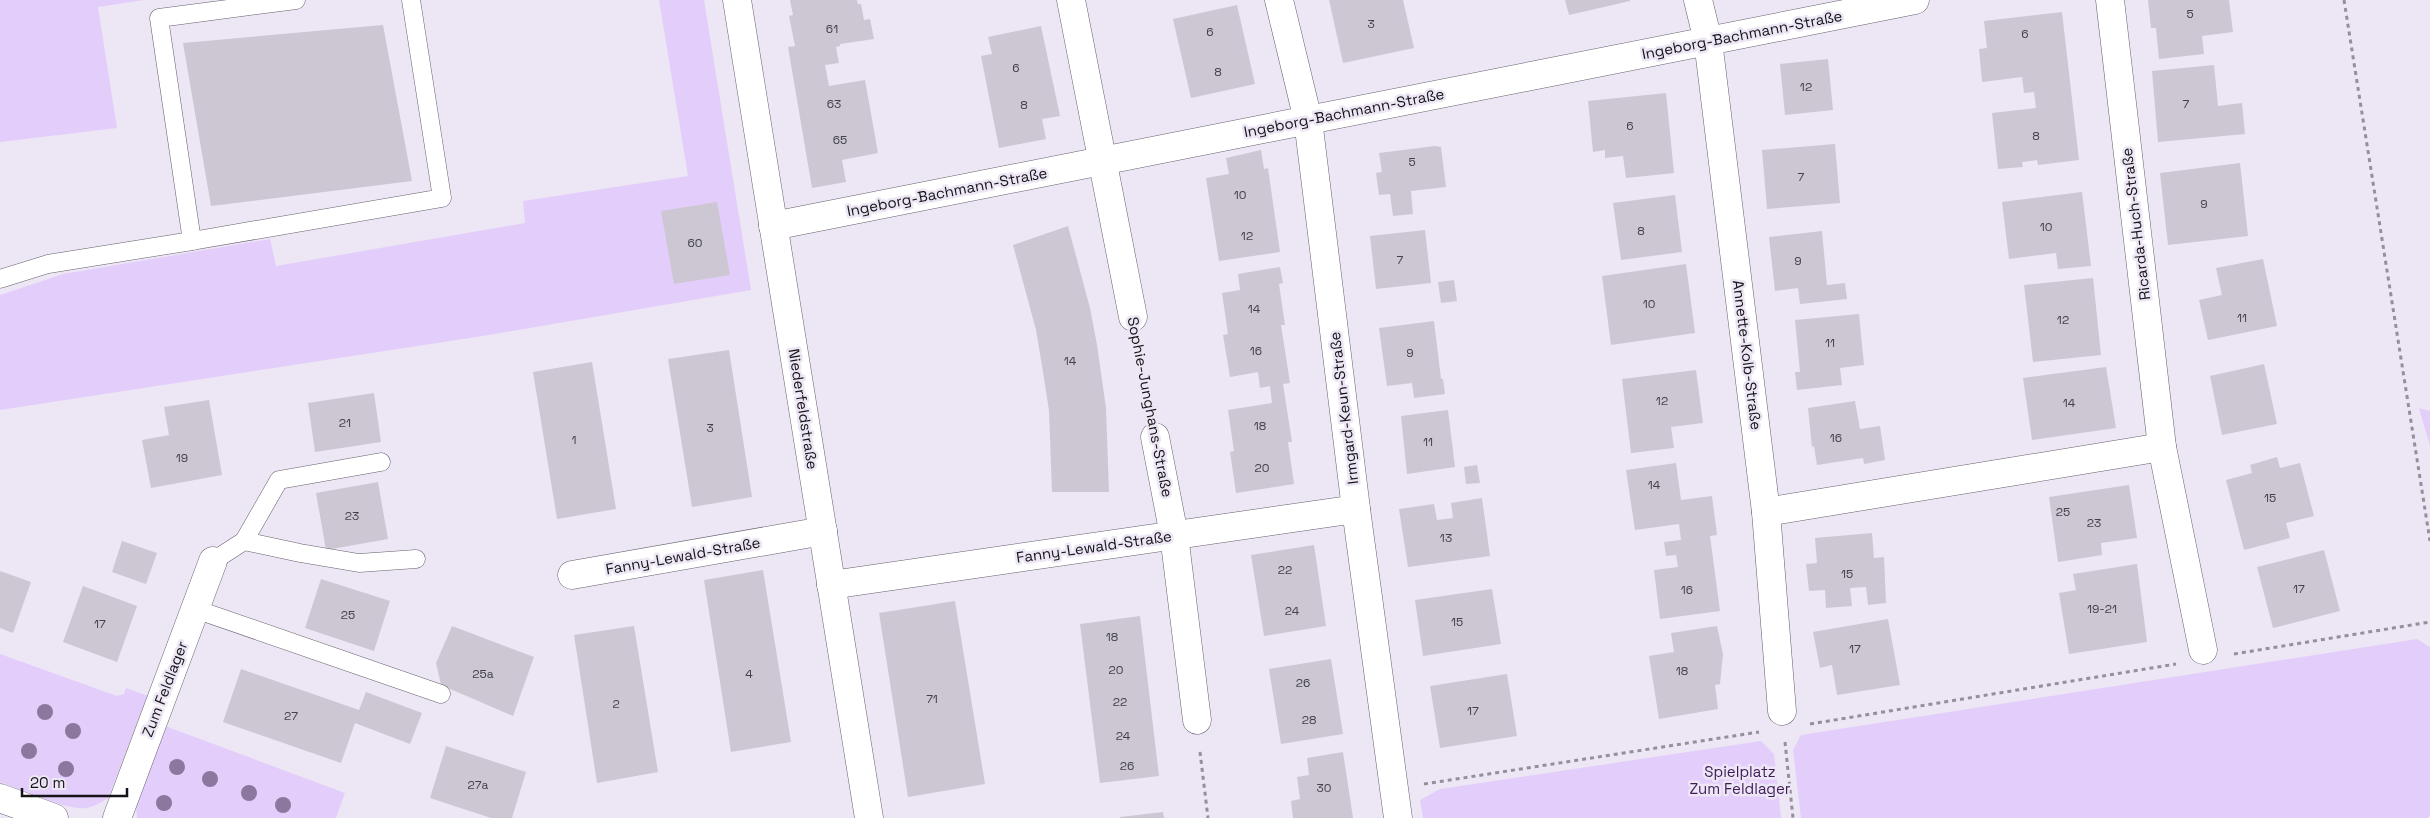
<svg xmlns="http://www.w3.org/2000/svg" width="2430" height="818" font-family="'Space Grotesk',sans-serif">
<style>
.green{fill:#e3cefb}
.building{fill:#cdc7d4}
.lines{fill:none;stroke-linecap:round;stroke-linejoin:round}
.lane-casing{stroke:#66606c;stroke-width:19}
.street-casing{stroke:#66606c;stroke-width:29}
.path{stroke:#948f99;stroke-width:3;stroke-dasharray:4 4;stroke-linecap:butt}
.lane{stroke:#fff;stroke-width:18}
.street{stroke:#fff;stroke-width:28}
.tree{fill:#8c779e}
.labels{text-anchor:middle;stroke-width:5;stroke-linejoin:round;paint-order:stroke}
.number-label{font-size:12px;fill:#444147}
.street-label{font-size:15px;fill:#161418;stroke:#ede6f4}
.park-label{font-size:15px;fill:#3d1c58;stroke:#ede6f4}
</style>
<rect width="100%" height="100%" fill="#ede6f4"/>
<g class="green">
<polygon points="0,0 144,0 98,7 117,128 0,142"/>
<polygon points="659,0 704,0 751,290 483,336 0,410 0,295 63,274 270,239 276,266 525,223 523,201 688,176"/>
<polygon points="2419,408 2430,411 2430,446"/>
<polygon points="2417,639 2430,647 2430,816 2427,818 1801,818 1793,750 1801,735"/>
<path d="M 0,654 L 117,696 L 124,694 L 126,688 L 148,696 L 108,798 C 101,803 95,806 87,808 C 68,811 19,789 0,782 Z"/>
<polygon points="165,726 345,793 336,818 137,818 136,807"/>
<polygon points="1761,741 1774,754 1781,818 1423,818 1420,800 1440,789"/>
</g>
<g class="building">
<polygon points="790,0 857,0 858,4 861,4 864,20 870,19 874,39 840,44 840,46 836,47 839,63 825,65 829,86 865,80 878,153 842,160 846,182 812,188 788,47 795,46 789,16 793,15"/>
<polygon points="1329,0 1403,0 1414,48 1343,63"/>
<polygon points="1565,0 1630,0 1630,1 1569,15"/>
<polygon points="2148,0 2229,0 2233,32 2202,36 2204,54 2159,59 2156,28 2151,28"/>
<polygon points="1237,5 1255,84 1191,98 1173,19"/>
<polygon points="2062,12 2079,160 2038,165 2037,160 2022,162 2023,167 1998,169 1992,113 2036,108 2034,92 2024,93 2022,77 1982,82 1979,49 1987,48 1984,21"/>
<polygon points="383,25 412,181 211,206 183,43"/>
<polygon points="1041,26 1060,116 1042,119 1046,139 999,148 981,56 992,54 988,37"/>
<polygon points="1828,59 1833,110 1785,115 1780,64"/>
<polygon points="2214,65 2218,106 2242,103 2245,134 2158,142 2152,71"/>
<polygon points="1666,93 1674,173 1626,178 1623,156 1605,158 1605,150 1593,152 1588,101"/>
<polygon points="1835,144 1840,203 1767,209 1762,150"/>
<polygon points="1435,146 1441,147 1446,187 1411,191 1413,214 1393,216 1390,194 1379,195 1376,173 1382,172 1379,153"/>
<polygon points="1261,150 1264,169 1268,168 1280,252 1219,261 1206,178 1229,174 1226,158"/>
<polygon points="2240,163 2248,236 2168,245 2160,173"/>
<polygon points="2082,192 2091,266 2058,269 2056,253 2009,259 2002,202"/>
<polygon points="1675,195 1682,252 1621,260 1613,203"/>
<polygon points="717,202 730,275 674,284 661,211"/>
<polygon points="1068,226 1090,308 1097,345 1106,408 1109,492 1052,492 1049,411 1044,378 1036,330 1013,245"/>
<polygon points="1425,230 1431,283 1376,289 1370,236"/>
<polygon points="1822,231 1827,285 1845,283 1847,299 1800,304 1798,288 1775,291 1769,237"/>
<polygon points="2263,259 2277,326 2208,340 2199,300 2222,295 2216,268"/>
<polygon points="1686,264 1695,333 1611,345 1602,276"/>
<polygon points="1280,267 1283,283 1279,284 1285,325 1281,325 1290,383 1283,384 1292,442 1288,442 1294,484 1236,493 1230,452 1234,451 1228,410 1272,403 1270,386 1260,388 1258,372 1230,377 1223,335 1228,334 1222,293 1240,290 1238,274"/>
<polygon points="2093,278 2101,355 2033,362 2024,285"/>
<polygon points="1454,280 1457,301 1441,303 1438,282"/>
<polygon points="1859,314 1864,365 1840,368 1842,385 1797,390 1795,372 1800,372 1795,320"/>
<polygon points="1434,321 1441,379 1443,379 1445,394 1414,398 1412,383 1387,386 1379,328"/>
<polygon points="729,350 752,497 692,507 668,359"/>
<polygon points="592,362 616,509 557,519 533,372"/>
<polygon points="2264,364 2277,424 2222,435 2210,376"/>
<polygon points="2106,367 2116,428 2032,440 2023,378"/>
<polygon points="1696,370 1703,423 1671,427 1674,448 1631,453 1622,379"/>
<polygon points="374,393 381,442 315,452 308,403"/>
<polygon points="209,400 222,475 151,488 142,440 169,435 164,407"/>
<polygon points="1855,401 1860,429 1880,426 1885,460 1864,464 1863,458 1817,465 1814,446 1812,447 1808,408"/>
<polygon points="1448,410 1455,467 1407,474 1401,416"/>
<polygon points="2277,457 2280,468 2300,463 2314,516 2286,523 2290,538 2244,550 2226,480 2252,473 2250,465"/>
<polygon points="1676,463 1681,500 1712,496 1717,535 1710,536 1720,611 1660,619 1654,570 1678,567 1676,555 1666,556 1664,542 1681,540 1679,524 1635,530 1626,470"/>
<polygon points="1477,465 1480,483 1466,484 1464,467"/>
<polygon points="378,482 388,539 326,550 316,493"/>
<polygon points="2129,485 2137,538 2101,543 2102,555 2058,562 2049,497"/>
<polygon points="1482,498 1490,556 1408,567 1399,509 1434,504 1437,520 1453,518 1451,503"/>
<polygon points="1872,533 1874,558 1884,557 1886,603 1868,605 1866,587 1850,588 1852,606 1826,608 1825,590 1809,591 1806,564 1817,563 1815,538"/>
<polygon points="122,541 157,553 146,584 112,572"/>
<polygon points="1314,545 1326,626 1264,636 1251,555"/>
<polygon points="2324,550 2340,611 2273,628 2257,567"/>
<polygon points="2137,564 2147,642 2069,654 2059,593 2076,590 2073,574"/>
<polygon points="763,570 791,742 731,752 704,580"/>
<polygon points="0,571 31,582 13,633 0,628"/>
<polygon points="321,579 390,601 374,651 305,628"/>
<polygon points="83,586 137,606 117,662 63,642"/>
<polygon points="1492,589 1501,644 1423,656 1415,600"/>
<polygon points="955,601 985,784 908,797 879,613"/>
<polygon points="1140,616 1159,776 1100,783 1080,624"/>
<polygon points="1888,619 1900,685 1837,695 1832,665 1820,668 1813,632"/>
<polygon points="452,626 534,657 513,716 441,685 436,663"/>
<polygon points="634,626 658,772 597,783 574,635"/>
<polygon points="1717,626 1723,654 1720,684 1715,685 1718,709 1659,719 1649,656 1674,652 1671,633"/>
<polygon points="1331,659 1343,734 1281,744 1269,669"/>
<polygon points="241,669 359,710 366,692 422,713 410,744 355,723 341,763 223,722"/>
<polygon points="1507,674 1517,736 1440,748 1430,686"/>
<polygon points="446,746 526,772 512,818 491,818 430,798"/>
<polygon points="1343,752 1353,818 1293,818 1291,801 1300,799 1297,777 1309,775 1307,758"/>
<polygon points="1163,812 1164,818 1120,818 1120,817"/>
</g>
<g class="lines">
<g class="lane-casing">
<g id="lane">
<polyline points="192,241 442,198 411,0"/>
<polyline points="0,279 48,264 192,241 159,18 296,0"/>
<polyline points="244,541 300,553 359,563 416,559"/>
<polyline points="213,561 244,541 279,480 381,462"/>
<polyline points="195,609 441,694"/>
</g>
</g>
<g class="street-casing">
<g id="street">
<polyline points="737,0 869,818"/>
<polyline points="1071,0 1133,317"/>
<polyline points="1279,0 1308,120 1356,509 1398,818"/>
<polyline points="1698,0 1708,41 1766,512 1782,711"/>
<polyline points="2110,0 2162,447 2203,650"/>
<polyline points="773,226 1915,0"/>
<polyline points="1155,437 1174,535 1197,720"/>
<polyline points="1766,512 2162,447"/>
<polyline points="572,575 823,531"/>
<polyline points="831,585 1356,509"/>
<polyline points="0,798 54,818"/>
<polyline points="117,818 213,561"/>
</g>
</g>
<g class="path">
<polyline points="2344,0 2430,541"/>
<polyline points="1139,349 1149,406"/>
<polyline points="2234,654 2430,622"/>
<polyline points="1810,724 2176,664"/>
<polyline points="1785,742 1793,818"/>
<polyline points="1200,752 1208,818"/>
<polyline points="1424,784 1759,732"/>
</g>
<use href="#lane" class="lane"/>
<use href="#street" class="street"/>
</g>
<g class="tree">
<circle cx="45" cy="712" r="8"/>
<circle cx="73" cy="731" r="8"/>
<circle cx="29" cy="751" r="8"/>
<circle cx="177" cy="767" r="8"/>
<circle cx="66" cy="769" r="8"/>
<circle cx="210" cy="779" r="8"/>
<circle cx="249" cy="793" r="8"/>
<circle cx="164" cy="803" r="8"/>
<circle cx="283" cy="805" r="8"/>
</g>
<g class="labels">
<g class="number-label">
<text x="2190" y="18">5</text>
<text x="1371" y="28">3</text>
<text x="832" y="33">61</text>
<text x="1210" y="36">6</text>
<text x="2025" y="38">6</text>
<text x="1016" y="72">6</text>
<text x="1218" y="76">8</text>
<text x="1806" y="91">12</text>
<text x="834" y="108">63</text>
<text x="2186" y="108">7</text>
<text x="1024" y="109">8</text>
<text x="1630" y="130">6</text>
<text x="2036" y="140">8</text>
<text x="840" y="144">65</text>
<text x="1412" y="166">5</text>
<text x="1801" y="181">7</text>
<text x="1240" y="199">10</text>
<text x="2204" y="208">9</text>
<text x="2046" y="231">10</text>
<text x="1641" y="235">8</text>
<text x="1247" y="240">12</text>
<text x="695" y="247">60</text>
<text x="1400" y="264">7</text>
<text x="1798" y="265">9</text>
<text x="1649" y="308">10</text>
<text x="1254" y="313">14</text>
<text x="2242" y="322">11</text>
<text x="2063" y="324">12</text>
<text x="1830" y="347">11</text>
<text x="1256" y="355">16</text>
<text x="1410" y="357">9</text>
<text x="1070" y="365">14</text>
<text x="1662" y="405">12</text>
<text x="2069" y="407">14</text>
<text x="345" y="427">21</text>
<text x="1260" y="430">18</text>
<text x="710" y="432">3</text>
<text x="1836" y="442">16</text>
<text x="574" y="444">1</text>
<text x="1428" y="446">11</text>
<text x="182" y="462">19</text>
<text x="1262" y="472">20</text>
<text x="1654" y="489">14</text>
<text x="2270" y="502">15</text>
<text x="2063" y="516">25</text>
<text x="352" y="520">23</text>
<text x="2094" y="527">23</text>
<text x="1446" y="542">13</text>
<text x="1285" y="574">22</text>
<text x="1847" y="578">15</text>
<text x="2299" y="593">17</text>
<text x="1687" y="594">16</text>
<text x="2102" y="613">19-21</text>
<text x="1292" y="615">24</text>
<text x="348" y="619">25</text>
<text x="1457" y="626">15</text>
<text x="100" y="628">17</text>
<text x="1112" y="641">18</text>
<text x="1855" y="653">17</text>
<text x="1116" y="674">20</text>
<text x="1682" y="675">18</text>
<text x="483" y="678">25a</text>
<text x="749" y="678">4</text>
<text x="1303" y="687">26</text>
<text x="932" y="703">71</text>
<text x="1120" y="706">22</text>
<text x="616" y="708">2</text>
<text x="1473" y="715">17</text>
<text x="291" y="720">27</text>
<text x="1309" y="724">28</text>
<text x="1123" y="740">24</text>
<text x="1127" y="770">26</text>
<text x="478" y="789">27a</text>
<text x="1324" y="792">30</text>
</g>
<g class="street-label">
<text transform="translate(1742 35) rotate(-11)" y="5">Ingeborg-Bachmann-Straße</text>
<text transform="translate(1344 113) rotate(-11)" y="5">Ingeborg-Bachmann-Straße</text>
<text transform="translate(947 192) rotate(-11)" y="5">Ingeborg-Bachmann-Straße</text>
<text transform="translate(2136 224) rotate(-97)" y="5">Ricarda-Huch-Straße</text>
<text transform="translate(1747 355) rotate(83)" y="5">Annette-Kolb-Straße</text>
<text transform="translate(1150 407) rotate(79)" y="5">Sophie-Junghans-Straße</text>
<text transform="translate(1344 408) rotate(-97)" y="5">Irmgard-Keun-Straße</text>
<text transform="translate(803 409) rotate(81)" y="5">Niederfeldstraße</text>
<text transform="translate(1094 547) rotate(-8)" y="5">Fanny-Lewald-Straße</text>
<text transform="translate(683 556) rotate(-10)" y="5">Fanny-Lewald-Straße</text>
<text transform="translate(165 689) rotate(-69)" y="5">Zum Feldlager</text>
</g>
<g class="park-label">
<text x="1740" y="777">Spielplatz<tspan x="1740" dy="17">Zum Feldlager</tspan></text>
</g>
</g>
<path d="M22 788v8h105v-8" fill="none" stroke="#161418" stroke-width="2.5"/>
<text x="30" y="788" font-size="15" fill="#161418" stroke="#ede6f4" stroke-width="4" paint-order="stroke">20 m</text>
</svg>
